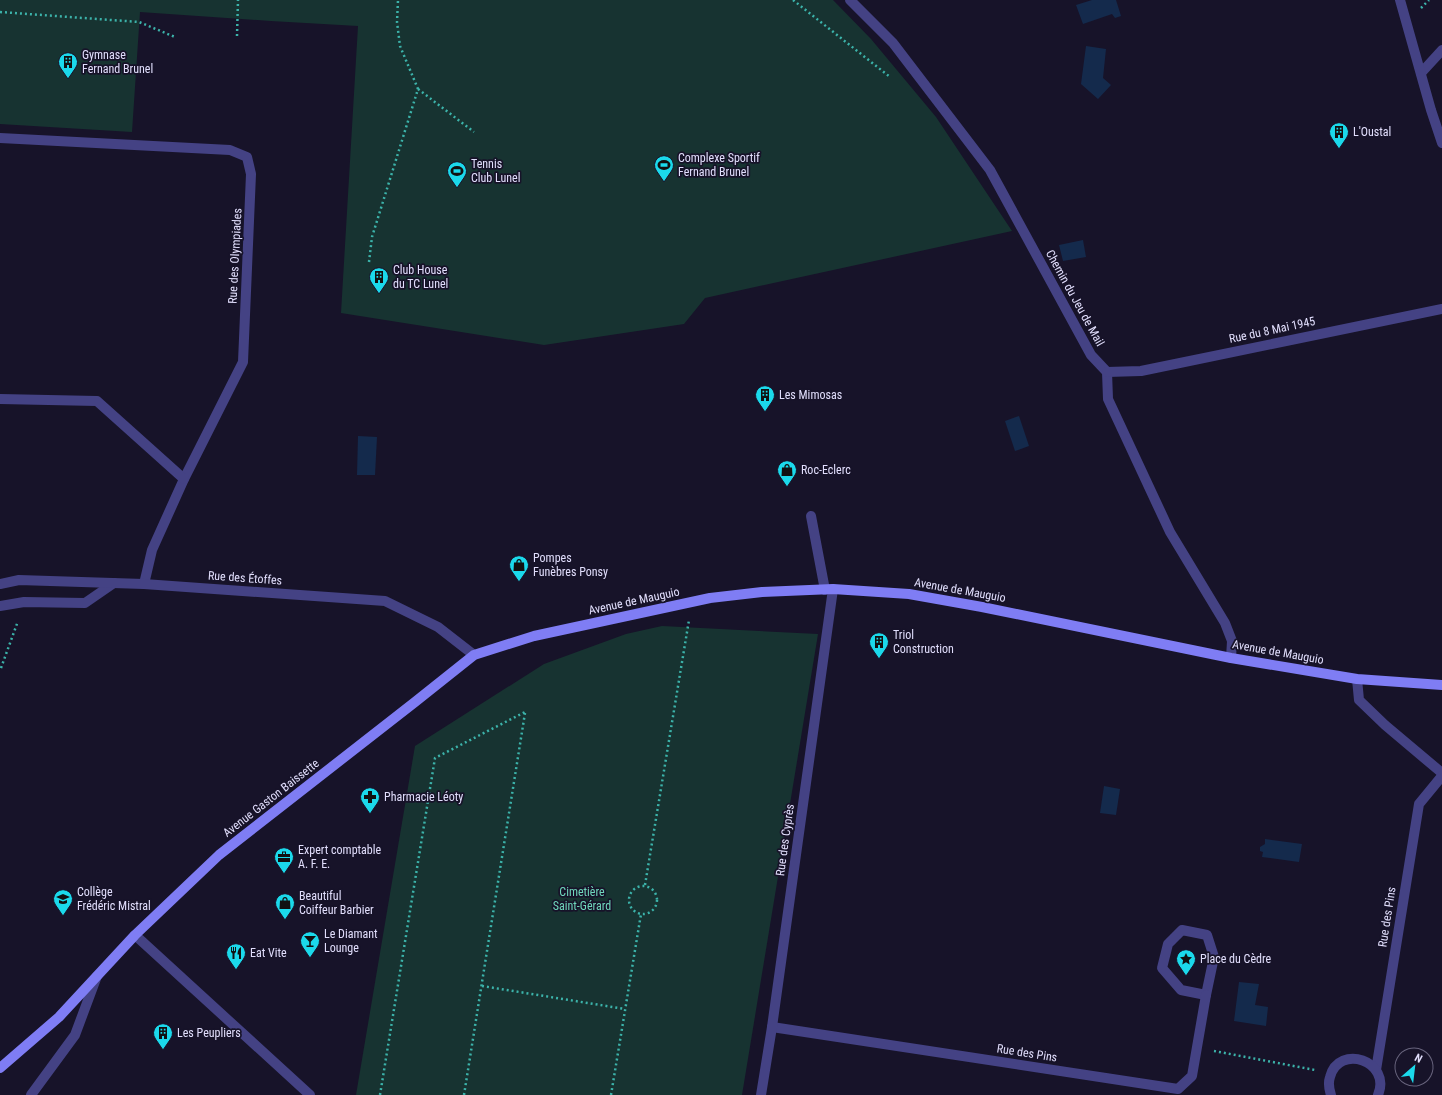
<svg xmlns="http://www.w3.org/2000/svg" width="1442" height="1095" font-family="'Roboto Condensed',sans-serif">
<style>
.green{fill:#173331}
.water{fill:#142a4c}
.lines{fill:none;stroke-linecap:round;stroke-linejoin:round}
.path{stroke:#3cb3aa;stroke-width:2.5;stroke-dasharray:2 3;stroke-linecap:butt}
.service{stroke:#444284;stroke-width:10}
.minor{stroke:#444284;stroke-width:10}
.secondary{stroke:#7f7df4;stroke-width:10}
.labels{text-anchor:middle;stroke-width:3.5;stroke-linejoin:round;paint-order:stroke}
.poi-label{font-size:12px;fill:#e1defc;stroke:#171329;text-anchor:start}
.street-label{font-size:12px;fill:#e1defc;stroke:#171329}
.park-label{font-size:12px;fill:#6fd7bc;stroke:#171329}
</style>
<rect width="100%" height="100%" fill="#171329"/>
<g class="green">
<polygon points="0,0 833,0 871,39 936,117 1012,231 705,298 684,324 544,345 341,313 358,26 271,21 140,12 132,132 0,124"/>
<polygon points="662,626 818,634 742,1095 356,1095 415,746 544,664 626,634"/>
</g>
<g class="water">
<polygon points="1092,0 1116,0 1121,16 1115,18 1112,14 1083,24 1076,5"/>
<polygon points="1086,46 1106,49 1103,78 1111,85 1098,99 1081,84"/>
<polygon points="1083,240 1086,257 1063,261 1059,245"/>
<polygon points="1019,416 1029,446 1015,451 1005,421"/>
<polygon points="358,436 377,437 375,475 357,475"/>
<polygon points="1104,786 1120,789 1116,815 1100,813"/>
<polygon points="1265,839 1302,844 1299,862 1262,857 1263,852 1260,851 1260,847 1265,844"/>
<polygon points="1239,982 1259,984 1255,1005 1268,1007 1266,1026 1234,1021"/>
</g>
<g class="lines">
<g class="path">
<polyline points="793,0 890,77"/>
<polyline points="1421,8 1429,0"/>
<polyline points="0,12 139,22 175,37"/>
<polyline points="237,36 238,0"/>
<polyline points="418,89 474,132"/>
<polyline points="369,262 372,237 418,89 400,46 397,22 398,0"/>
<polyline points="1,668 18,621"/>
<polyline points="645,885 689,620"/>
<circle cx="643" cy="900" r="14"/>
<polyline points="482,986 625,1009"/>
<polyline points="1214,1051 1315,1070"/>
<polyline points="380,1095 435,758 525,712"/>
<polyline points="464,1095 525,713"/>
<polyline points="611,1095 641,914"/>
</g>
<g class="service">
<polyline points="1421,73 1442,50"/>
<polyline points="811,516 825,590"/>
<polyline points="0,606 24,602 85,603 114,583"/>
<polyline points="135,935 310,1095"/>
</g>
<g class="minor">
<polyline points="850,0 893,43 990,170 1091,355 1107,372 1108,399 1170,532 1225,623 1232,641 1231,658"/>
<polyline points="1400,0 1431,110 1442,143"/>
<polyline points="0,138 230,150 247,157 251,174 243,362 184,479 152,550 144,584"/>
<polyline points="1107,372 1141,371 1442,309"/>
<polyline points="0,399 97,401 184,479"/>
<polyline points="0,584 19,580 144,584 385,601 438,627 474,655"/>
<polyline points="1357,679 1359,700 1385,725 1442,773"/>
<polygon points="1182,930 1207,935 1214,957 1206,995 1181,990 1162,968 1168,944"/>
<polyline points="772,1027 1178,1089 1192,1076 1206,995"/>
<polyline points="1376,1070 1419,804 1442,776"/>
<polyline points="31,1095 75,1035 97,976"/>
<polyline points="761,1095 772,1027 833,589"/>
<path d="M 1331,1095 C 1329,1089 1328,1083 1330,1077 C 1339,1043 1392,1061 1378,1095"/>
</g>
<polyline class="secondary" points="0,1068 59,1017 135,935 219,855 415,702 474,655 534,636 710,598 762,592 833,589 909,594 982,607 1231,658 1357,679 1442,685"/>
</g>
<defs>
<g id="building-pin" transform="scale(1)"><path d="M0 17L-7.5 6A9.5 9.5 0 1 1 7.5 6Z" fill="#1bd9eb" stroke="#171329"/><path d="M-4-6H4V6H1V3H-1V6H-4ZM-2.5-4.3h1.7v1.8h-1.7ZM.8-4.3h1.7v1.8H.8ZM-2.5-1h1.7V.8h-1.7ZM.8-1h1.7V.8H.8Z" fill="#111"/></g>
<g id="stadium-pin" transform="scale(1)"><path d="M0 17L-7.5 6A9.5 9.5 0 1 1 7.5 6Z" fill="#1bd9eb" stroke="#171329"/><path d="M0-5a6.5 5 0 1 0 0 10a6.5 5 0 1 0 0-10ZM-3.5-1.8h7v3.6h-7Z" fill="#111"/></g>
<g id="shop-pin" transform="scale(1)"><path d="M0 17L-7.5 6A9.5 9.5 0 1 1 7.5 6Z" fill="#1bd9eb" stroke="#171329"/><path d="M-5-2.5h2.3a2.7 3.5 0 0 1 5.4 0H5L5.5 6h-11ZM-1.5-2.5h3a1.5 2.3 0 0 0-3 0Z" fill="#111"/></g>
<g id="pharmacy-pin" transform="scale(1)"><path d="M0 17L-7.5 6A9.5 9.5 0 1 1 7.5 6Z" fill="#1bd9eb" stroke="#171329"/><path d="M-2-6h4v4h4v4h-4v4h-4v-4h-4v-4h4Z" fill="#111"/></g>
<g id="office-pin" transform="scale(1)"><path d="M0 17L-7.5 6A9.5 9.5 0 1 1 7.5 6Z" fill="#1bd9eb" stroke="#171329"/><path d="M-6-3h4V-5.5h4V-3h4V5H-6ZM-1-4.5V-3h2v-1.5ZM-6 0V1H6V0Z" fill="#111"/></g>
<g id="school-pin" transform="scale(1)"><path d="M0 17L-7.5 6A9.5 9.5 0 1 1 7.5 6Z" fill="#1bd9eb" stroke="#171329"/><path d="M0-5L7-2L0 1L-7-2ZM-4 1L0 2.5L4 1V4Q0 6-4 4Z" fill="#111"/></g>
<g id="bar-pin" transform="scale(1)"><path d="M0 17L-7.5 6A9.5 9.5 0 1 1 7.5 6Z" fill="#1bd9eb" stroke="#171329"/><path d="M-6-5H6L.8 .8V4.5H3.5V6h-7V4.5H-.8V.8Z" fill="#111"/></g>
<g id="restaurant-pin" transform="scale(1)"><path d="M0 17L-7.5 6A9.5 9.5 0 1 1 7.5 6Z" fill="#1bd9eb" stroke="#171329"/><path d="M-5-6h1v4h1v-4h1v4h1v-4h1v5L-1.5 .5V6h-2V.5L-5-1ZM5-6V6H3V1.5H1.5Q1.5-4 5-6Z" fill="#111"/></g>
<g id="sight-pin" transform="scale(1)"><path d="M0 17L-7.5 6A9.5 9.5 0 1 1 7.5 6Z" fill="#1bd9eb" stroke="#171329"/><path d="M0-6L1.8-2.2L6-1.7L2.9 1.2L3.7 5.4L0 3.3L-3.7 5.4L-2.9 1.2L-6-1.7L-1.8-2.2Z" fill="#111"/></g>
</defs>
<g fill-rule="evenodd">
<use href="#building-pin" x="68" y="62"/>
<use href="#building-pin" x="1339" y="132"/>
<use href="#stadium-pin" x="664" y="165"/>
<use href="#stadium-pin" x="457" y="171"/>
<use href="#building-pin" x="379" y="277"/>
<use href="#building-pin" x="765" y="395"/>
<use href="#shop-pin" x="787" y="470"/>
<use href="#shop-pin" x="519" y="565"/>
<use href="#building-pin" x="879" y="642"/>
<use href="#pharmacy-pin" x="370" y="797"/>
<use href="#office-pin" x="284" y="857"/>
<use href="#school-pin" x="63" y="899"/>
<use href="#shop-pin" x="285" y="903"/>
<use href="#bar-pin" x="310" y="941"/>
<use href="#restaurant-pin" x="236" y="953"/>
<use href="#sight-pin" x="1186" y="959"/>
<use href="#building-pin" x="163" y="1033"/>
</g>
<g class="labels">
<g class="poi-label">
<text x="82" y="59">Gymnase<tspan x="82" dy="14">Fernand Brunel</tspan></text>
<text x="1353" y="136">L'Oustal</text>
<text x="678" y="162">Complexe Sportif<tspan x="678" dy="14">Fernand Brunel</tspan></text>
<text x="471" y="168">Tennis<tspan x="471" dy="14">Club Lunel</tspan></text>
<text x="393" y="274">Club House<tspan x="393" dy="14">du TC Lunel</tspan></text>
<text x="779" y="399">Les Mimosas</text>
<text x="801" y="474">Roc-Eclerc</text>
<text x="533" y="562">Pompes<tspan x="533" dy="14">Funèbres Ponsy</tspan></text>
<text x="893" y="639">Triol<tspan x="893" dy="14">Construction</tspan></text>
<text x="384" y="801">Pharmacie Léoty</text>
<text x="298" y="854">Expert comptable<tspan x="298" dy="14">A. F. E.</tspan></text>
<text x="77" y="896">Collège<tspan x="77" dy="14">Frédéric Mistral</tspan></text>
<text x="299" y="900">Beautiful<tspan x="299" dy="14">Coiffeur Barbier</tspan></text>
<text x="324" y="938">Le Diamant<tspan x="324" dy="14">Lounge</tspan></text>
<text x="250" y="957">Eat Vite</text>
<text x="1200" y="963">Place du Cèdre</text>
<text x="177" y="1037">Les Peupliers</text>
</g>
<g class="street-label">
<text transform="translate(235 256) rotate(-87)" y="4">Rue des Olympiades</text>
<text transform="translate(1075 298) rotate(61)" y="4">Chemin du Jeu de Mail</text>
<text transform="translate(1272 330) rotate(-12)" y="4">Rue du 8 Mai 1945</text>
<text transform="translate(245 578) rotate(4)" y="4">Rue des Étoffes</text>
<text transform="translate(960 590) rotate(10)" y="4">Avenue de Mauguio</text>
<text transform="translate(634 601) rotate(-12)" y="4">Avenue de Mauguio</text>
<text transform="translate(1278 652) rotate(10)" y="4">Avenue de Mauguio</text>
<text transform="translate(271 798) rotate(-38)" y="4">Avenue Gaston Baissette</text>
<text transform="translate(785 840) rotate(-82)" y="4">Rue des Cyprès</text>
<text transform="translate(1387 917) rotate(-81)" y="4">Rue des Pins</text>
<text transform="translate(1027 1053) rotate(9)" y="4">Rue des Pins</text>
</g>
<g class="park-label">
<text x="582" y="896">Cimetière<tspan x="582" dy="14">Saint-Gérard</tspan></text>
</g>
</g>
<g transform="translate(1414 1067) rotate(28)"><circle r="19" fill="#171329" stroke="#68647d"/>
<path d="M0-3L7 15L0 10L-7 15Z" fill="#1bd9eb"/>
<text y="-6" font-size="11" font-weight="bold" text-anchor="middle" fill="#e1defc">N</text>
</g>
</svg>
